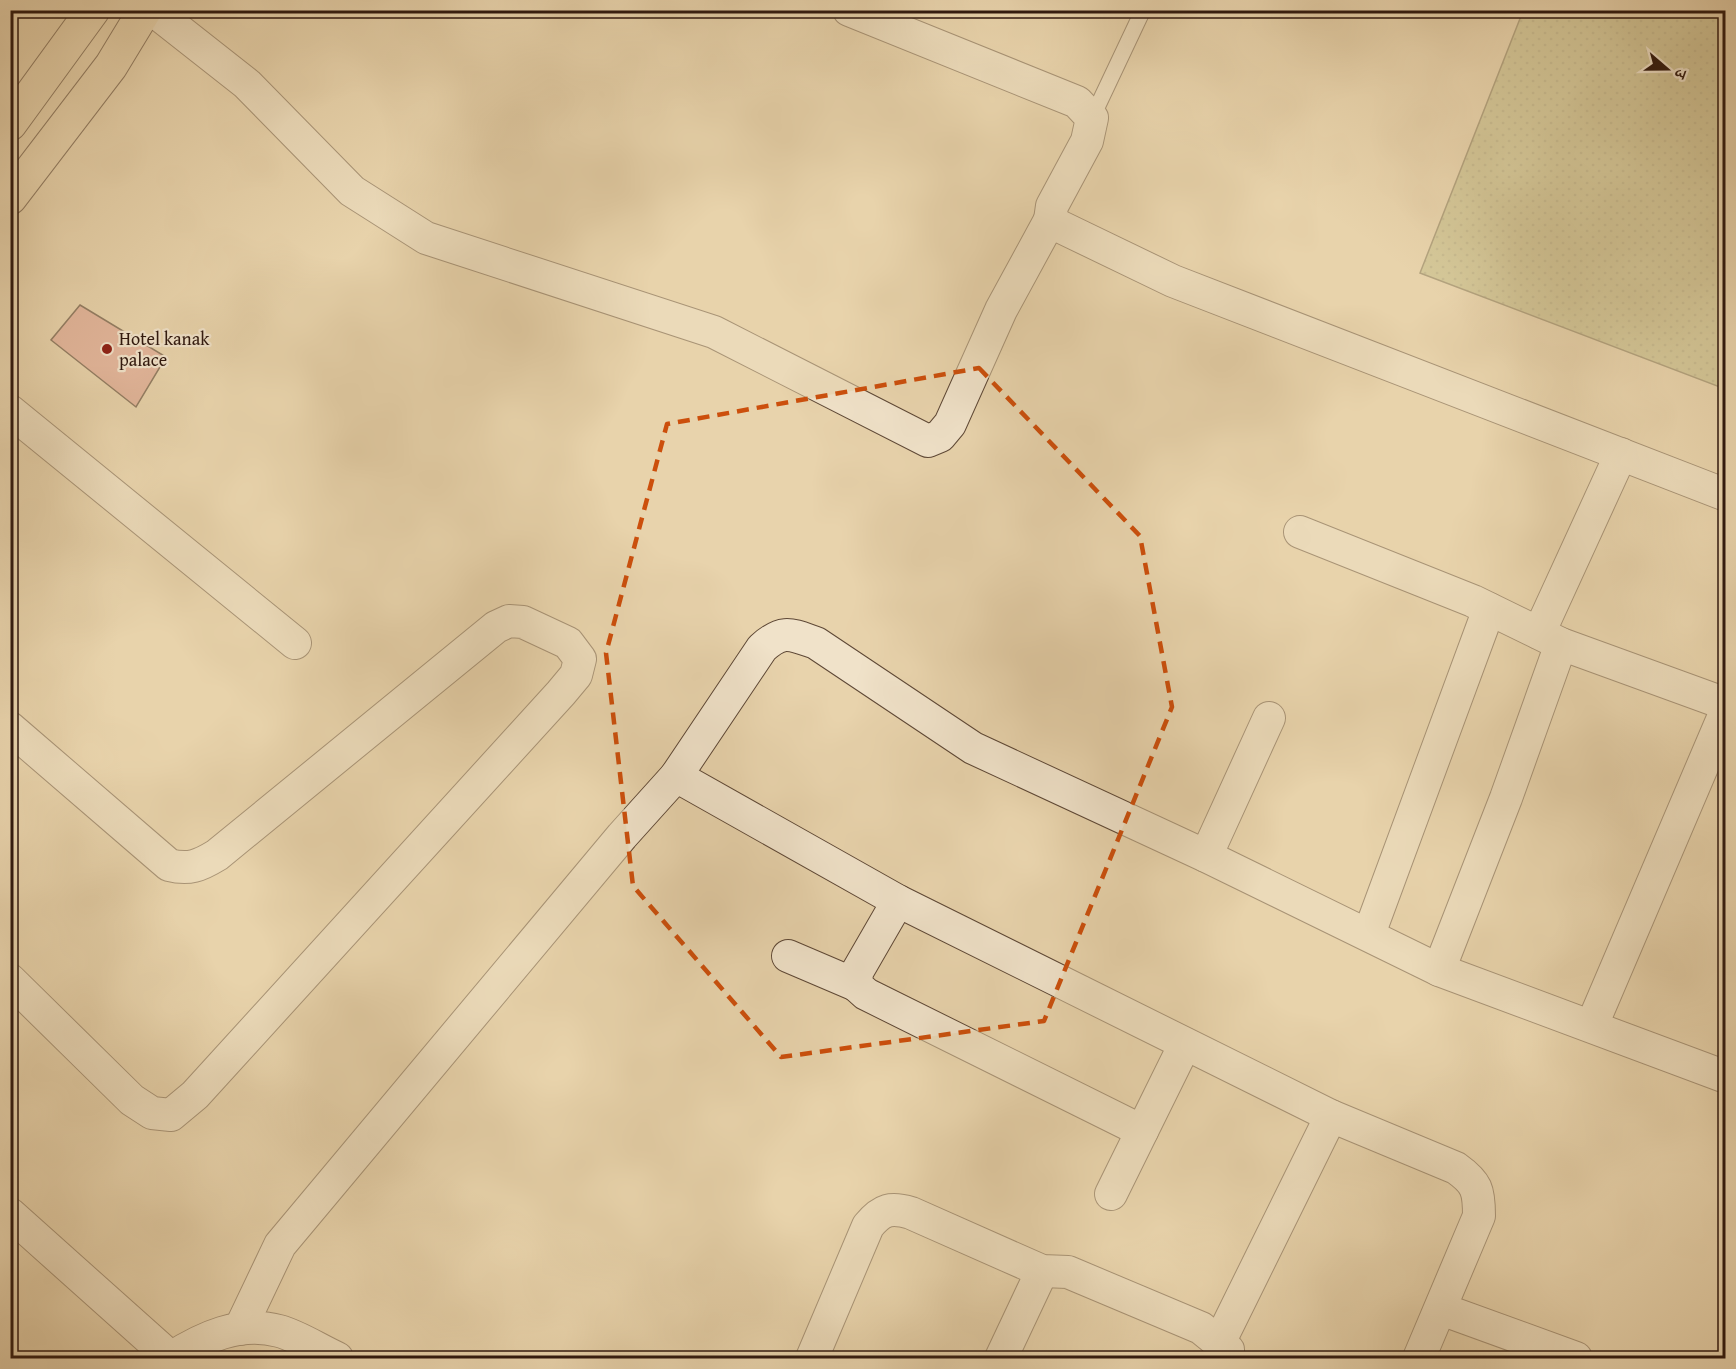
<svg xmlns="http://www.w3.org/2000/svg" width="1736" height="1369" font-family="'Gentium Book Plus','Noto Serif Devanagari',serif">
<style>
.garden{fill:url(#garden-dots);stroke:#776a4a;stroke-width:1.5}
.building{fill:#dd9689;stroke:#30190f;stroke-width:1.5}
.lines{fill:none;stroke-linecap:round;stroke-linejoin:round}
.service-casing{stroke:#5e4836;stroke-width:17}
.minor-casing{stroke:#5e4836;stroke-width:34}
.trunk-casing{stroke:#30190f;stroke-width:35}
.service{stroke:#f0e2c9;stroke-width:15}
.minor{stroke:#f0e2c9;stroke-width:32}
.trunk{stroke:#e8d3ac;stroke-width:33}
.marked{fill:none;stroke:#cc4f0c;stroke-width:4.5;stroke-dasharray:12 8;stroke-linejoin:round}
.poi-dot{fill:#8f2418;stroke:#f0e2c9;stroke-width:2}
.labels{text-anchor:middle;stroke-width:4.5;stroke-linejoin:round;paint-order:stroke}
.poi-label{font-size:18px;fill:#30190f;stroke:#f0e2c9;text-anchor:start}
</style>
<defs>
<pattern id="garden-dots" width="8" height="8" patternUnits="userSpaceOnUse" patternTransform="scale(1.5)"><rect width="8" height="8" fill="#beba84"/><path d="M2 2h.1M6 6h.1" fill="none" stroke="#a49f71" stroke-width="1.8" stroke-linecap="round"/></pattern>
</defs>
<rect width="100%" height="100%" fill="#e8d3ac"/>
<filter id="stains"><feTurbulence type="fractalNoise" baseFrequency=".00333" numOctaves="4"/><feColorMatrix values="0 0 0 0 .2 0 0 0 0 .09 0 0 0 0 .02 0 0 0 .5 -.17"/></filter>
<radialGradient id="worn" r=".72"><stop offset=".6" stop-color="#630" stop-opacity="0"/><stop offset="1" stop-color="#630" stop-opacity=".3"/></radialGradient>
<polygon class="garden" points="1523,11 1725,11 1725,389 1420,273"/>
<polygon class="building" points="80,305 166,357 136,407 51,340"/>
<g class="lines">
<g class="service-casing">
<polyline id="service" points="1092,118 1143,10"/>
</g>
<g class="minor-casing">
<g id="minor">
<polyline points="153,10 247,84 352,191 426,238 714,332 928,441 940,436 950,424 1001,310 1050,220"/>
<polyline points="849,10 1077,102 1092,118 1087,141 1052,206 1050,220 1061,227 1173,281 1726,495"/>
<polyline points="10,411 295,643"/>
<polyline points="1300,532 1473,601 1561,644 1726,704"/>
<polyline points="1539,633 1621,454"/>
<path d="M 10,728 L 169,865 C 189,870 199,866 217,855 L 496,627 L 509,621 L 523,622 L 568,643 L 580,659 L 576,675 L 561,693 L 195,1095 L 171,1115 L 152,1113 L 132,1100 L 10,980"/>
<path d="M 676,776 L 898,901 L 1331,1116 L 1456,1168 C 1477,1183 1479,1190 1479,1216 L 1419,1358"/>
<polyline points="1206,856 1269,718"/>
<polyline points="898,901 857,972 856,985 866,994 1142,1131"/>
<polyline points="1369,934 1489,609"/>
<polyline points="788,956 856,985"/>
<polyline points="1439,970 1506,798 1561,644"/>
<polyline points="1592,1025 1726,711"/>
<polyline points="1111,1194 1185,1044"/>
<polyline points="10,1214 171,1358"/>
<polyline points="1441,1309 1576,1358"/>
<path d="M 240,1329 L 280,1245 L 622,836 L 676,776 L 762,648 C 783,629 790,634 816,643 L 973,748 L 1206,856 L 1439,970 L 1726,1077"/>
<polyline points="1220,1341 1331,1116"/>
<path d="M 171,1358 C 202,1338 240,1320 279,1331 C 298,1336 319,1350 337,1358"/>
<path d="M 812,1358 L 868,1226 C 882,1209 891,1207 911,1213 L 1042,1271 L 1068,1272 L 1201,1328 L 1228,1350 L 1227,1358"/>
<polyline points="1001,1358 1042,1271"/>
</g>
</g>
<g class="trunk-casing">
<g id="trunk">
<polyline points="10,124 93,10"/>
<polyline points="10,198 111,66 145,10"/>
</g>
</g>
<use href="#service" class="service"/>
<use href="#minor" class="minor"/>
<use href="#trunk" class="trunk"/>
</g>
<path d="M0 0H1736V1369H0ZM 979,368 L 1140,536 L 1172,707 L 1044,1021 L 781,1057 L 633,886 L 606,653 L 667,424 Z" fill="#e8d3ac" fill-opacity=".55" fill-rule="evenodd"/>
<path class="marked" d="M 979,368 L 1140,536 L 1172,707 L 1044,1021 L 781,1057 L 633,886 L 606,653 L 667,424 Z"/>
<circle class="poi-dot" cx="107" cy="349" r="6"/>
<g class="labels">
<g class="poi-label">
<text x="119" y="345">Hotel kanak<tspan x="119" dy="21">palace</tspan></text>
</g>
</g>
<rect width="1736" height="1369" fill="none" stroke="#e8d3ac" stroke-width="36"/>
<rect x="12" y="12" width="1712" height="1345" fill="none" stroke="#30190f" stroke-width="3"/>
<rect x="18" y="18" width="1700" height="1333" fill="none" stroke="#30190f" stroke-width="1.5"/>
<g transform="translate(1667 69) rotate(110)" stroke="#f0e2c9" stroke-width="4.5" paint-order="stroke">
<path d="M0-4.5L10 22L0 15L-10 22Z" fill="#30190f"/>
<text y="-9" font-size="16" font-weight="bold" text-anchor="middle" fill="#30190f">उ</text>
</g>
<rect width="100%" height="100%" filter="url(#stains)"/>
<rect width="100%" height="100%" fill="url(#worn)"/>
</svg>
